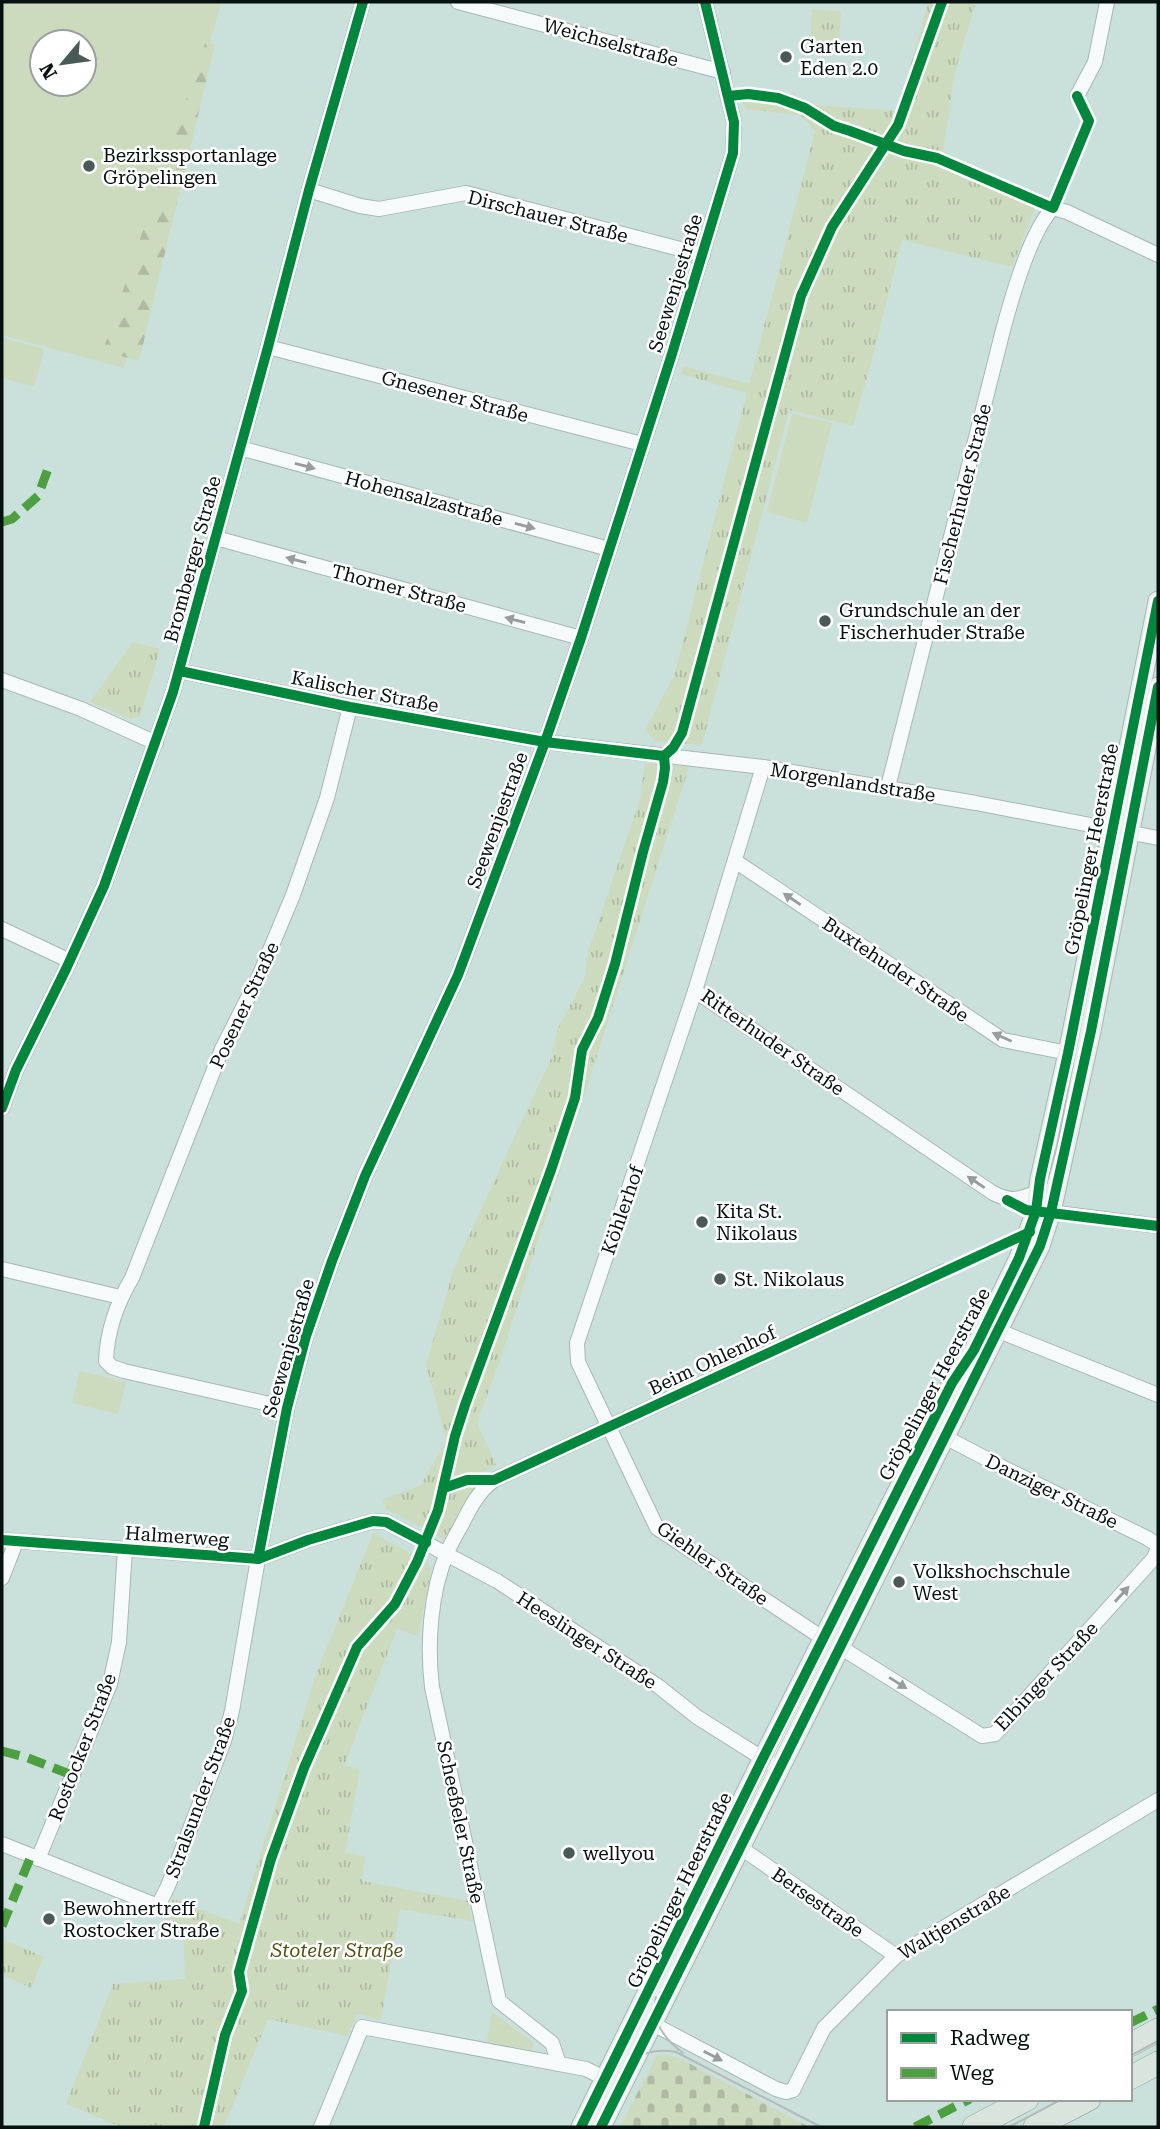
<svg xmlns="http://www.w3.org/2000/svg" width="1160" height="2129" font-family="'Roboto Serif',serif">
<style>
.grass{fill:#ccdabe;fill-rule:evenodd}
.forest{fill:url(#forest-firs)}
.cemetery{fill:url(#cemetery-stones)}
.park{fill:url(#park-tufts)}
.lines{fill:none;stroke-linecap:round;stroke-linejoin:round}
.minor-casing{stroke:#a7b8b4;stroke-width:16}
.secondary-casing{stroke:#a7b8b4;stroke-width:21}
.primary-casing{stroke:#819b8d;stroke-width:24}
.minor{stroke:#f7fafa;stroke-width:14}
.secondary{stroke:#e8efeb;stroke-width:19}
.primary{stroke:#d8e4dd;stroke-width:23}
.tram{stroke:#b6bbba;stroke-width:2}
.quiet{stroke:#4ca03f;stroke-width:9;stroke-dasharray:18 9;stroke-linecap:butt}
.cycleway-casing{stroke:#fff;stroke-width:15}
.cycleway{stroke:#00873e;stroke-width:10}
.oneway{fill:#969d9c}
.poi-dot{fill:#4a5a56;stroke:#fff;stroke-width:2.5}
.labels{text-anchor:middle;stroke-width:5;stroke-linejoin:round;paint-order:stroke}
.street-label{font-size:19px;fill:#05120f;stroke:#fff}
.poi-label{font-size:19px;fill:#05120f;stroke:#fff;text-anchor:start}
.park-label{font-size:19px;font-style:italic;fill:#4e5514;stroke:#fff}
</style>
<defs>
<pattern id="forest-firs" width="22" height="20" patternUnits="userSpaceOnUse" patternTransform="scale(1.75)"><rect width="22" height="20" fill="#ccdabe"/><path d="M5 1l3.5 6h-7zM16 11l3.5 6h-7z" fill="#aebaa2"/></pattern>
<pattern id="cemetery-stones" width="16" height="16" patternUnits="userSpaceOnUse" patternTransform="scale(1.75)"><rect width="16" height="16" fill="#ccdabe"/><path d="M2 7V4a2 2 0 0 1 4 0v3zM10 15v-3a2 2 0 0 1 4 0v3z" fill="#aebaa2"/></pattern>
<pattern id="park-tufts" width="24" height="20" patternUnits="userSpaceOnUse" patternTransform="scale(1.75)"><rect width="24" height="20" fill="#ccdabe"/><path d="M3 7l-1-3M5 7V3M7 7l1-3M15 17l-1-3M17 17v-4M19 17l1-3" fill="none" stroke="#aebaa2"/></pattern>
</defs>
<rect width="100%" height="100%" fill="#cae0db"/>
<g class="grass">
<path d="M 2,2 L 221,2 L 153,248 L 124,368 L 2,335 ZM 42,42 L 84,42 L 84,84 L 42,84 Z"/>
<polygon points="2,338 44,349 34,387 2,378"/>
<polygon points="792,414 832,423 807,523 767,512"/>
<polygon points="80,1371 126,1382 118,1414 72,1403"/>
<polygon points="492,2012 533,2042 532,2050 529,2051 487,2041"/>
</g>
<polygon class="forest" points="206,40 215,45 139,361 103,351"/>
<polygon class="cemetery" points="657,2055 668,2055 681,2059 809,2127 620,2127"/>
<g class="park">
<polygon points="928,2 976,2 955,72 943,151 1047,200 1035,208 1012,267 902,240 871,364 853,426 789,410 702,745 655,741 645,730 674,676 747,393 681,374 684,366 749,384 815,131 800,115 745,109 741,91 788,96 813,105 898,111"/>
<polygon points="812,10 841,11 839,51 810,49"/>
<polygon points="133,642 160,649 142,711 140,716 131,719 90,702"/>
<polygon points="645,763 689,767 500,1360 477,1423 496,1465 475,1476 479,1483 444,1539 386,1509 382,1500 421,1485 446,1440 426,1365 454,1268 552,1056 557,1030 584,979 588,952 640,799"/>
<polygon points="373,1533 429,1564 431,1571 418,1636 397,1629 344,1766 360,1769 345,1853 365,1856 362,1881 468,1901 472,1921 400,1909 381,2020 357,2014 348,2036 268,2019 224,2127 121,2127 66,2104 113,1984 185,1979 183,1927 164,1919 173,1899 239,1924 315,1677"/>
<polygon points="2,1939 44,1957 31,1988 2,1975"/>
</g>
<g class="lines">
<g class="minor-casing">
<g id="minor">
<polyline points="458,2 723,72"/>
<polyline points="1077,96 1095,62 1107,2"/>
<polyline points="309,190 360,206 379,209 466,193 703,255"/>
<polyline points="268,347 642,444"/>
<polyline points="240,448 609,549"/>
<polyline points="216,538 581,638"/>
<polyline points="180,671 350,707 545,742 763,767 976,803 1158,838"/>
<polyline points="2,680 81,709 156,743"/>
<polyline points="763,767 695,991 577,1343 578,1362 657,1528 824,1639"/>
<path d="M 888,787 L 1003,330 C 1012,297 1030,232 1053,208 L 1067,212 L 1158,255"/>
<polyline points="735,861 1003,1040 1068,1053"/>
<polyline points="2,929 70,961"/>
<path d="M 695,991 L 993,1193 C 1013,1203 1018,1199 1038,1192"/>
<polyline points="2,1108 16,1070 66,969 104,886 173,692 268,347 309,190 363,2"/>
<polyline points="1042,1211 1158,1226"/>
<polyline points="2,1269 120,1297"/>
<polyline points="999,1331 1158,1395"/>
<path d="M 287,1408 L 124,1371 L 112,1367 L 106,1361 C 107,1332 117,1303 132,1278 L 222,1049 L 260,974 L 293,895 L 327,798 L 350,707"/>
<polyline points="945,1437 1002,1467 1147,1538 1158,1545"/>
<polyline points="2,1540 258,1559 308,1540 373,1521 386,1522 497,1581 658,1686 697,1717 770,1763"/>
<polyline points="2,1578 16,1542"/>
<polyline points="840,1647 982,1736 995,1734 1154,1558 1158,1547"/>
<polyline points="2,1844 158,1906 168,1886 224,1741 232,1711 258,1559 287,1408 306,1336 332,1261 365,1176 458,975 545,742 581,638 671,357 733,153 734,122 705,2"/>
<polyline points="741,1848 896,1956"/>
<polyline points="38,1859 110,1684 119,1642 125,1549"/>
<polyline points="653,2024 776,2089 786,2092 793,2090 824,2028 896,1956 1158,1800"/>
<path d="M 559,2064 L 552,2043 L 499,2001 L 432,1687 C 427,1645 430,1593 447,1553 C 451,1543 457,1533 462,1524 C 471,1506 478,1492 494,1480 L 945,1271"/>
<polyline points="321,2127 362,2027 586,2069 606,2079"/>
</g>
</g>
<g class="secondary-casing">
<g id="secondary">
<polyline points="581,2127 763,1758 952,1383 974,1350 1019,1258 1036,1211 1040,1179 1068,1053 1158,601"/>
<polyline points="601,2127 1040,1246 1051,1212 1091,1031 1158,687"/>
</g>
</g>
<g class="primary-casing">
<g id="primary">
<polyline points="1130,2045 1158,2030"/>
<polyline points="1130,2078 1158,2063"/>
<polyline points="974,2127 1027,2099"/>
<polyline points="1035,2127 1089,2099"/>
</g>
</g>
<use href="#minor" class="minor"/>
<use href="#secondary" class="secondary"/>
<use href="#primary" class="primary"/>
<g class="tram">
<path d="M 656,1997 C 651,2021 664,2039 683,2053"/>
<polyline points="1130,2056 1158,2041"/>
<path d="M 620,2074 C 634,2054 653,2048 676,2052 L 821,2127"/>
<polyline points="588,2127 1019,1258 1044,1193 1057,1146 1158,628"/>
<polyline points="1009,2127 1062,2099"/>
</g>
<g class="quiet">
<polyline points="2,522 12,519 38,496 49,466"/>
<polyline points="2,1751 28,1758 72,1775"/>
<polyline points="2,1926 31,1856"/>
<polyline points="1130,2023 1158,2009"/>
<polyline points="915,2127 970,2099"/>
</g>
<g class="cycleway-casing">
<g id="cycleway">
<polyline points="729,96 748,94 778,98 805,108 834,126 850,131 904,151 937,158 1053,208 1089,121 1077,96"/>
<polyline points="180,671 350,707 545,742 664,756"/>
<polyline points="2,1108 16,1070 66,969 104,886 173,692 268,347 309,190 363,2"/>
<polyline points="1007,1200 1026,1210 1158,1226"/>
<polyline points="444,1488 467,1480 494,1480 1030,1232"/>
<polyline points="2,1540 258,1559 308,1540 373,1521 386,1522 426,1543"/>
<polyline points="258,1559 287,1408 306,1336 332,1261 365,1176 458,975 545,742 581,638 671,357 733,153 734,122 705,2"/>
<polyline points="204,2127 225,2035 242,1991 239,1972 271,1859 304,1768 357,1647 395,1604 417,1562 438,1510 455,1436 465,1405 551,1170 575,1098 582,1050 598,1018 615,964 643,852 663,782 665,768 664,756 673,748 682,733 801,296 832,227 898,125 942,2"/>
<polyline points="581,2127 763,1758 952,1383 974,1350 1019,1258 1036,1211 1040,1179 1068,1053 1158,601"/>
<polyline points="601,2127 1040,1246 1051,1212 1091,1031 1158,687"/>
</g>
</g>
<use href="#cycleway" class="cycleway"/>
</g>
<defs><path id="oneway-solid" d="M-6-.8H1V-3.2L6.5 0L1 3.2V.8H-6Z" transform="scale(1.75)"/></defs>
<g class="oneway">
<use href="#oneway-solid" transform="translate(305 466) rotate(15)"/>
<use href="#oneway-solid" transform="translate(525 526) rotate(15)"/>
<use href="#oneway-solid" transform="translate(296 560) rotate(-165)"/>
<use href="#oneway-solid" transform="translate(515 620) rotate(-165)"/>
<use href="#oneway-solid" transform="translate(792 899) rotate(-146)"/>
<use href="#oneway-solid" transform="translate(1002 1037) rotate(-156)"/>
<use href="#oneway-solid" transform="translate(976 1182) rotate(-146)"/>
<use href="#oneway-solid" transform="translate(1122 1594) rotate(-48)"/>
<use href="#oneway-solid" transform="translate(898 1683) rotate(32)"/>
<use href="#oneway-solid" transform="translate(713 2056) rotate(27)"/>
</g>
<g class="poi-dot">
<circle cx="786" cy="57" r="7"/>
<circle cx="89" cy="166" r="7"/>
<circle cx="825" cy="621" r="7"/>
<circle cx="702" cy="1222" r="7"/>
<circle cx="720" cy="1279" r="7"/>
<circle cx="899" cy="1582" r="7"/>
<circle cx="569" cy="1853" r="7"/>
<circle cx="49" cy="1919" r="7"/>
</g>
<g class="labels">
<g class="street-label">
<text transform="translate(611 42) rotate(15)" y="7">Weichselstraße</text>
<text transform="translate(548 216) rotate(14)" y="7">Dirschauer Straße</text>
<text transform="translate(675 283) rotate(-73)" y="7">Seewenjestraße</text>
<text transform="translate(455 396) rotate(15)" y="7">Gnesener Straße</text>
<text transform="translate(962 494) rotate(-76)" y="7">Fischerhuder Straße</text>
<text transform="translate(424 498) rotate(15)" y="7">Hohensalzastraße</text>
<text transform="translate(192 559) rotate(-75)" y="7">Bromberger Straße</text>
<text transform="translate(399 588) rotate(15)" y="7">Thorner Straße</text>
<text transform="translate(365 691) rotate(11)" y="7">Kalischer Straße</text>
<text transform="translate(853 782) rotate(9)" y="7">Morgenlandstraße</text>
<text transform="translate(497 820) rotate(-70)" y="7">Seewenjestraße</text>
<text transform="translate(1091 849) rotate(-79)" y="7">Gröpelinger Heerstraße</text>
<text transform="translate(896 969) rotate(34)" y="7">Buxtehuder Straße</text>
<text transform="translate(244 1005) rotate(-65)" y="7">Posener Straße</text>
<text transform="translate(773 1042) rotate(35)" y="7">Ritterhuder Straße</text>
<text transform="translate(622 1210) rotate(-71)" y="7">Köhlerhof</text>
<text transform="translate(288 1348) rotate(-74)" y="7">Seewenjestraße</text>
<text transform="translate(712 1360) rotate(-25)" y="7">Beim Ohlenhof</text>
<text transform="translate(934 1384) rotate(-62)" y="7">Gröpelinger Heerstraße</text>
<text transform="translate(1052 1491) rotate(26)" y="7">Danziger Straße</text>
<text transform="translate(177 1536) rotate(4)" y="7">Halmerweg</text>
<text transform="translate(713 1563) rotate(35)" y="7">Giehler Straße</text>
<text transform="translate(587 1640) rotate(33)" y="7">Heeslinger Straße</text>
<text transform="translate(1046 1676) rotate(-47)" y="7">Elbinger Straße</text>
<text transform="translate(82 1747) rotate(-69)" y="7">Rostocker Straße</text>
<text transform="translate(200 1797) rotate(-70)" y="7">Stralsunder Straße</text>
<text transform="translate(461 1822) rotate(78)" y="7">Scheeßeler Straße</text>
<text transform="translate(679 1890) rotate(-64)" y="7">Gröpelinger Heerstraße</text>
<text transform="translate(818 1902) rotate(35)" y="7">Bersestraße</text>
<text transform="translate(954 1922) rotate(-31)" y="7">Waltjenstraße</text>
</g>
<g class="poi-label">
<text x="800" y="53">Garten<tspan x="800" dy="22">Eden 2.0</tspan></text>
<text x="103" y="162">Bezirkssportanlage<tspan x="103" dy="22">Gröpelingen</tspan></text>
<text x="839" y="617">Grundschule an der<tspan x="839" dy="22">Fischerhuder Straße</tspan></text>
<text x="716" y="1218">Kita St.<tspan x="716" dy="22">Nikolaus</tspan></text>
<text x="734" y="1286">St. Nikolaus</text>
<text x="913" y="1578">Volkshochschule<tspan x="913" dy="22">West</tspan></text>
<text x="583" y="1860">wellyou</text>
<text x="63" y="1915">Bewohnertreff<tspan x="63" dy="22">Rostocker Straße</tspan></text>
</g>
<g class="park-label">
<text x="337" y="1957">Stoteler Straße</text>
</g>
</g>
<rect width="1160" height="2129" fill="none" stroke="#05120f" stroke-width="7"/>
<rect x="887" y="2010" width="245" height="91" fill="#ffffff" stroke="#9ba09f" stroke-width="2"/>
<rect x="901" y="2033" width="35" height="10" fill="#00873e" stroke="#9ba09f" stroke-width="2"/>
<text x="950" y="2045" font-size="21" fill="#05120f">Radweg</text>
<rect x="901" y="2068" width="35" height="10" fill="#4ca03f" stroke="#9ba09f" stroke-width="2"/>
<text x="950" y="2080" font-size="21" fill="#05120f">Weg</text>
<g transform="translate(63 63) rotate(241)"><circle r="33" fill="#ffffff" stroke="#9ba09f" stroke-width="2"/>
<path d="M0-5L12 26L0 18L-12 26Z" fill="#4a5a56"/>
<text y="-10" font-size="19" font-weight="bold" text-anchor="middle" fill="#05120f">N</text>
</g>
</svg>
